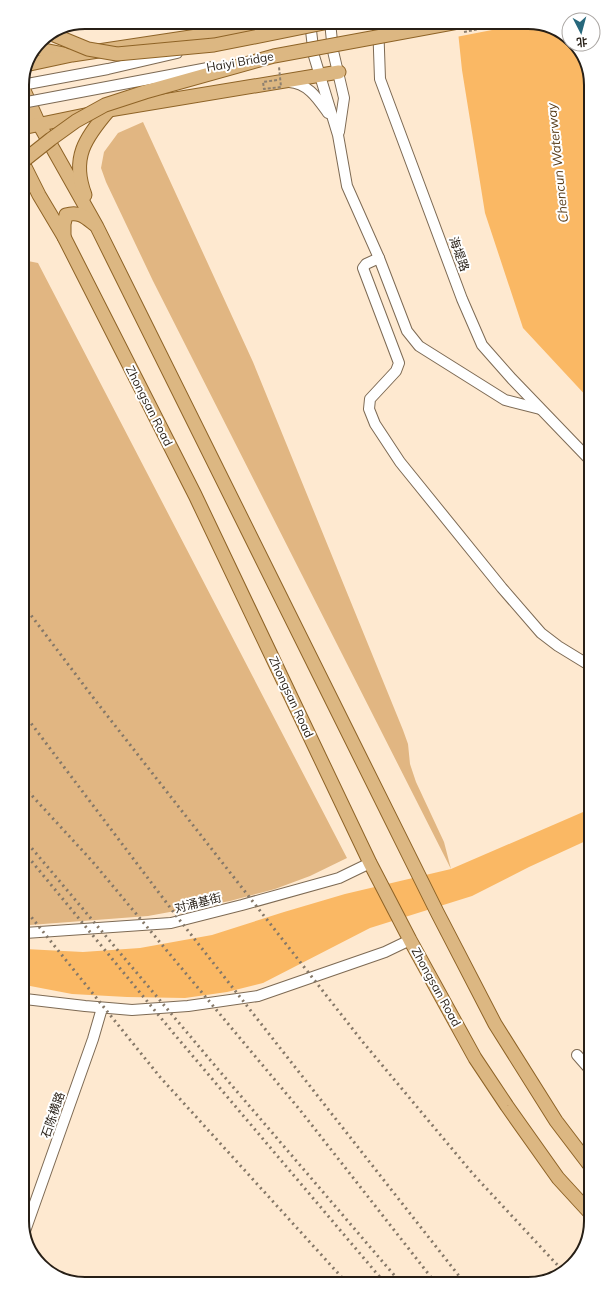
<svg xmlns="http://www.w3.org/2000/svg" width="613" height="1306" font-family="Mulish,'Noto Sans SC',sans-serif">
<style>
.green{fill:#e1b682}
.water{fill:#fab864}
.pier{fill:#fee9d0}
.lines{fill:none;stroke-linecap:round;stroke-linejoin:round}
.minor-casing{stroke:#7d6a54;stroke-width:12}
.major-casing{stroke:#8e6326;stroke-width:15}
.minor{stroke:#fff;stroke-width:10}
.major{stroke:#dcb782;stroke-width:13}
.rail{stroke:#857868;stroke-width:3;stroke-dasharray:2 4;stroke-linecap:butt}
.minor-bridge-casing{stroke:#7d6a54;stroke-width:12;stroke-linecap:butt}
.major-bridge-casing{stroke:#8e6326;stroke-width:15;stroke-linecap:butt}
.path-bridge{stroke:#8e806f;stroke-width:2;stroke-dasharray:3 2;stroke-linecap:butt}
.minor-bridge{stroke:#fff;stroke-width:10}
.major-bridge{stroke:#dcb782;stroke-width:13}
.labels{text-anchor:middle;stroke-width:4;stroke-linejoin:round;paint-order:stroke}
.street-label{font-size:12px;fill:#271f16;stroke:#fff}
.water-label{font-size:13px;font-style:italic;fill:#573c19;stroke:#fff}
.rim{fill:none;stroke:#271f16;stroke-width:2}
</style>
<rect width="100%" height="100%" fill="#fee9d0"/>
<g class="green">
<polygon points="143,122 253,362 403,730 408,744 410,764 416,782 444,842 451,869 153,281 106,182 101,168 104,152 118,133"/>
<polygon points="23,251 28,261 38,263 347,858 310,876 275,889 230,901 148,916 30,925 24,919"/>
</g>
<g class="water">
<polygon points="457,22 533,22 567,35 569,38 569,44 573,44 588,64 589,399 523,328 485,213 462,70"/>
<polygon points="590,809 590,839 529,867 472,896 370,928 263,983 227,992 185,998 127,997 72,994 25,985 25,949 83,952 140,948 212,935 284,912 345,894 451,869"/>
</g>
<polygon class="pier" points="455,22 533,22 456,37"/>
<g class="lines">
<g class="minor-casing">
<g id="minor">
<polyline points="310,22 314,56 338,135 347,186 379,258 407,331 419,346 505,400 540,409"/>
<polyline points="330,22 333,51 344,98 339,132"/>
<polyline points="378,22 380,79 462,299 482,345 512,379 589,459"/>
<path d="M 289,82 C 308,83 318,99 328,113"/>
<polyline points="22,85 108,69 177,53"/>
<polyline points="379,258 366,264 363,268 399,363 396,371 370,399 369,409 375,424 400,462 502,588 541,633 558,646 589,665"/>
<polyline points="25,933 171,923 242,905 339,878 370,863"/>
<polyline points="25,999 85,1006 132,1010 188,1006 258,996 385,952 410,940"/>
<polyline points="577,1055 591,1071"/>
<polyline points="25,1231 93,1039 102,1008"/>
</g>
</g>
<g class="major-casing">
<g id="major">
<polyline points="37,48 44,50 64,54"/>
<polyline points="30,64 72,55 217,33 268,22"/>
<polyline points="22,86 39,124 97,227 437,912 495,1024 556,1121 591,1167"/>
<polyline points="22,128 109,110 339,72"/>
<polyline points="22,161 39,195 64,237 195,495 370,863 410,940 475,1058 507,1106 558,1178 591,1214"/>
<path d="M 85,195 C 71,158 85,138 109,110"/>
<path d="M 64,237 L 64,224 L 66,215 C 79,211 85,217 94,224"/>
</g>
</g>
<use href="#minor" class="minor"/>
<use href="#major" class="major"/>
<g class="rail">
<polyline points="24,606 95,700 362,1041 473,1174 562,1270"/>
<polyline points="24,714 178,918 463,1281"/>
<polyline points="24,787 92,861 300,1110 434,1281"/>
<polyline points="24,839 222,1074 400,1282"/>
<polyline points="24,852 175,1035 384,1282"/>
<polyline points="24,908 160,1077 346,1282"/>
</g>
<g class="minor-bridge-casing">
<polyline id="minor-bridge" points="22,103 213,67"/>
</g>
<g class="major-bridge-casing">
<g id="major-bridge">
<polyline points="54,35 88,49 117,54 214,45 329,22"/>
<polyline points="22,162 51,139 76,121 105,105 145,92 274,56 458,22"/>
</g>
</g>
<g class="path-bridge">
<polyline points="464,32 514,22"/>
<polyline points="277,80 263,82 264,89 281,87 279,67"/>
</g>
<use href="#minor-bridge" class="minor-bridge"/>
<use href="#major-bridge" class="major-bridge"/>
</g>
<g class="labels">
<g class="street-label">
<text transform="translate(240 62) rotate(-10)" y="4">Haiyi Bridge</text>
<text transform="translate(459 254) rotate(70)" y="4">海堤路</text>
<text transform="translate(149 406) rotate(63)" y="4">Zhongsan Road</text>
<text transform="translate(291 697) rotate(65)" y="4">Zhongsan Road</text>
<text transform="translate(198 903) rotate(-14)" y="4">对涌基街</text>
<text transform="translate(436 987) rotate(61)" y="4">Zhongsan Road</text>
<text transform="translate(53 1115) rotate(-71)" y="4">石陈横路</text>
</g>
<g class="water-label">
<text transform="translate(557 163) rotate(-96)" y="5">Chencun Waterway</text>
</g>
</g>
<path d="M0 0H613V1306H0ZM85 29H528A56 56 0 0 1 584 85V1221A56 56 0 0 1 528 1277H85A56 56 0 0 1 29 1221V85A56 56 0 0 1 85 29Z" fill="#fff" fill-rule="evenodd"/>
<path class="rim" d="M85 29H528A56 56 0 0 1 584 85V1221A56 56 0 0 1 528 1277H85A56 56 0 0 1 29 1221V85A56 56 0 0 1 85 29Z"/>
<g transform="translate(581 32) rotate(174)"><circle r="19" fill="#ffffff" stroke="#a9a5a2"/>
<path d="M0-3L7 15L0 10L-7 15Z" fill="#27687c"/>
<text y="-6" font-size="11" font-weight="bold" text-anchor="middle" fill="#271f16">北</text>
</g>
</svg>
